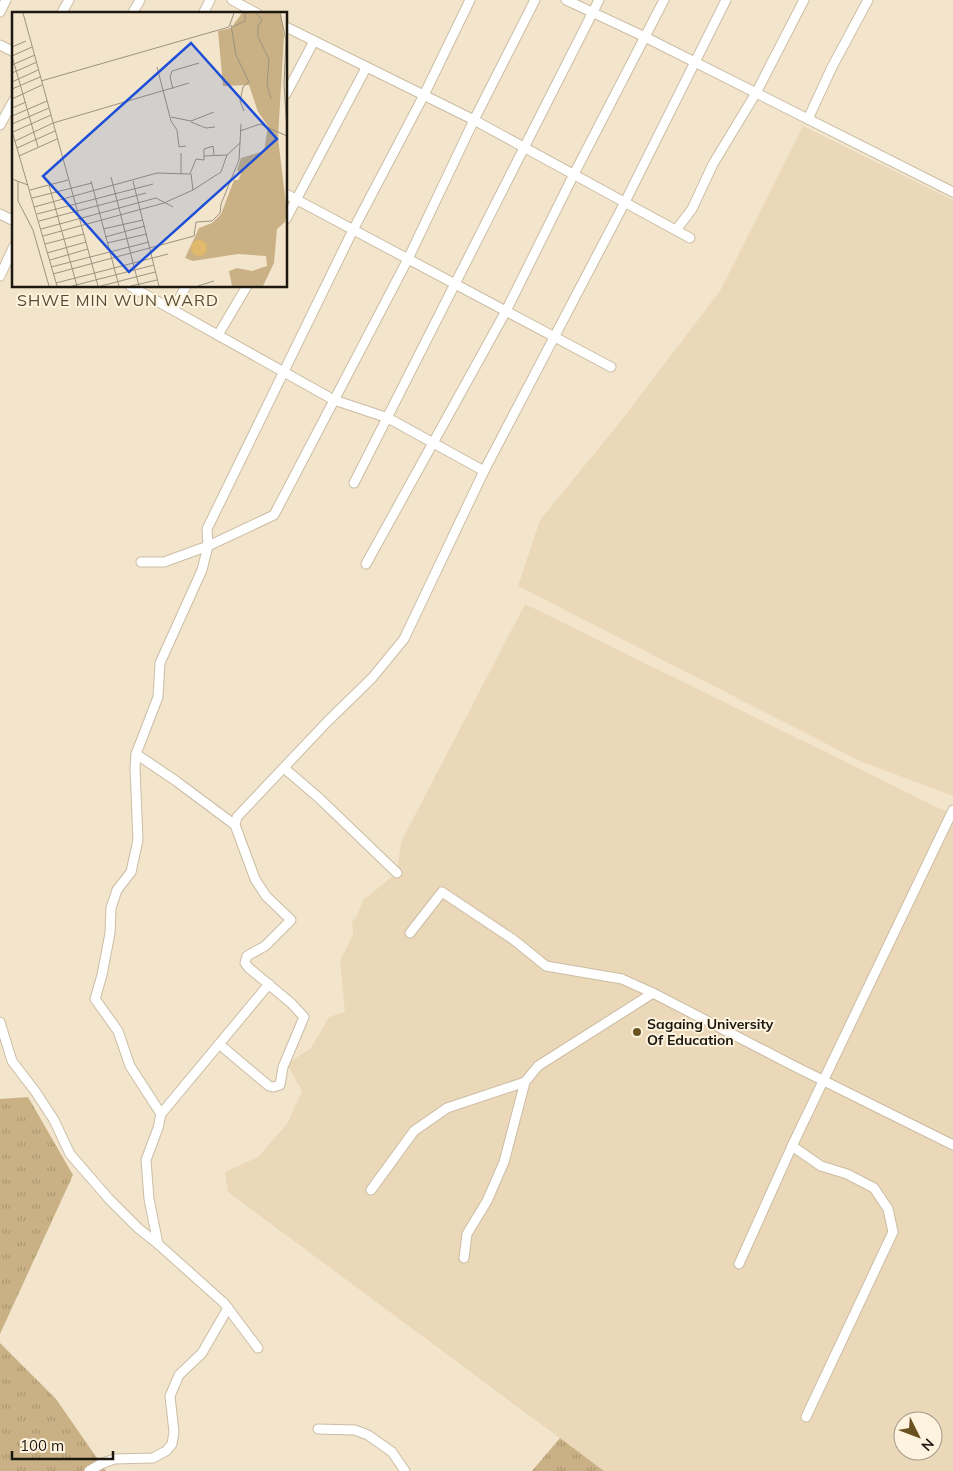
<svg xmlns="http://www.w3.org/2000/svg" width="953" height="1471" font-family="Mulish,sans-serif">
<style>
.built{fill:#ead8b8;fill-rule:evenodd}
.park{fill:url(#park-tufts)}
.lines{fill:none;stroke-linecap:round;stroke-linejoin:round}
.minor-casing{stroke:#cbbda4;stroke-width:11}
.minor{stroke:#fff;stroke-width:9}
.poi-dot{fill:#695121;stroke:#fef3de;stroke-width:2}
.labels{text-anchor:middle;stroke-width:4;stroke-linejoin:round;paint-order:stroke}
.poi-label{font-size:14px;font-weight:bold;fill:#1d180f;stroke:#fef3de;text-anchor:start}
.quarter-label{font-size:16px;letter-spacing:1px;fill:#564b35;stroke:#fef3de}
.inset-road{fill:none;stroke:#9d9380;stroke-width:1}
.view{fill:#1d4ed8;fill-opacity:0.15;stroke:#1d4ed8;stroke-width:2.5}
.inset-edge{fill:none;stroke:#1d180f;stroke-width:2.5}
</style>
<defs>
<pattern id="park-tufts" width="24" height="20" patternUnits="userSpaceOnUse" patternTransform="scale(1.25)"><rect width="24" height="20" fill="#c9b185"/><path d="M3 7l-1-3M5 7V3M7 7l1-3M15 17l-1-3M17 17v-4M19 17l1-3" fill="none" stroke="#ac9872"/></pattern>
</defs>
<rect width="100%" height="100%" fill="#f3e5cc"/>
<g class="built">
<polygon points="803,126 953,200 953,796 862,762 518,586 540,520 617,426 720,291"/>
<path d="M 525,604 L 953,815 L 953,1471 L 604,1471 L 228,1192 L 225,1172 L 258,1157 L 287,1124 L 302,1091 L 287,1064 L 311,1048 L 329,1017 L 345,1012 L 340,961 L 353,935 L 352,922 L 357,916 L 363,900 L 397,873 L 401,842 ZM 903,1421 L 933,1421 L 933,1451 L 903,1451 Z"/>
</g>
<g class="park">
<polygon points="28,1097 73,1175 0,1334 0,1099"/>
<polygon points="0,1343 56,1399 106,1471 0,1471"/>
<polygon points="560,1438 604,1471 532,1471"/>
</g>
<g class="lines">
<g class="minor-casing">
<g id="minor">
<polyline points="232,0 258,14"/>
<polyline points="566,0 645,37 953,192"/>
<polyline points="0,12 6,0"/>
<polyline points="61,14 69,0"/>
<polyline points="132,14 140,0"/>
<polyline points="203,14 210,0"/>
<polyline points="286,27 474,120 690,238"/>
<polyline points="0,45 14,52"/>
<polyline points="286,94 314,41"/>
<polyline points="808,119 832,67 868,0"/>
<polyline points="0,125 14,100"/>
<polyline points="286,194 611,367"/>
<polyline points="0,214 14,221"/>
<polyline points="286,219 366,68"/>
<polyline points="676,230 692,209 713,164 756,93 804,0"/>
<polyline points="0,276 14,246"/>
<polyline points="130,286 334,400 388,418 484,471"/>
<polyline points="173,310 186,286"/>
<polyline points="218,335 247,286"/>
<polyline points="354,483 599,0"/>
<polyline points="141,562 164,562 208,546 274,515 408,259 474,120 535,0"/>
<polyline points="366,564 506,311 574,174 664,0"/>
<polyline points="136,754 176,781 235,825"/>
<polyline points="284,768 319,798 397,873"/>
<polyline points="410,933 442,892 514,940 546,966 622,979 653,993 794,1066 953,1145"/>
<polyline points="0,1022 12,1061 35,1091 54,1120 70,1154 109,1199 138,1228 158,1244"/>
<polyline points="219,1044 269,1086 273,1087 280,1085 283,1067 304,1017 291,1003 249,968 245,963 247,956 265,946 291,920 266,896 255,879 235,825 237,817 327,722 372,678 404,639 484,471 625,202 726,0"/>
<polyline points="161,1114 269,984"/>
<polyline points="792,1146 821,1166 847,1174 874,1188 888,1209 893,1232 806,1417"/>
<polyline points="371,1190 414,1131 447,1108 525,1082"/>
<polyline points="464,1258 467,1234 487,1201 504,1162 525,1082 538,1066 653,993"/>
<polyline points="739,1264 792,1146 953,810"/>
<polyline points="258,1348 224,1303 158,1244 149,1199 146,1160 158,1128 161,1114 130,1066 118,1031 95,999 102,975 110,933 111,908 117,890 131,872 138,840 135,768 136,754 158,697 160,663 202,570 208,546 207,529 353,230 424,95 470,0"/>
<polyline points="318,1429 355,1430 368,1435 392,1452 405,1471"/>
<polyline points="89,1471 101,1464 114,1459 153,1458 166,1451 172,1444 174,1432 170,1396 179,1375 202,1353 228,1308"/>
</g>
</g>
<use href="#minor" class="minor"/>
</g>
<circle class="poi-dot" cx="637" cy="1032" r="5"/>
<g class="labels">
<g class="poi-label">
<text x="647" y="1029">Sagaing University<tspan x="647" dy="16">Of Education</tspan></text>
</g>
<g class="quarter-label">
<text x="118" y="306">SHWE MIN WUN WARD</text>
</g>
</g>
<g transform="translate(12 12)">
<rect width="275" height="275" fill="#f3e5cc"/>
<path d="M 230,1 L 269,1 L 272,24 L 266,126 L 275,201 L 273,210 L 265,217 L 262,251 L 251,274 L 220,274 L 217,259 L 225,256 L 240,259 L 255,254 L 254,244 L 226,242 L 181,249 L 173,246 L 187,216 L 200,211 L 209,202 L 222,168 L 226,168 L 229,162 L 225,158 L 229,146 L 252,139 L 256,114 L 246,100 L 237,73 L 211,74 L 206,19 L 219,16 Z" fill="#c9b185"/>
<path d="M179 236a8 8 0 1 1 16 0a8 8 0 1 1-16 0Z" fill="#e1b96d"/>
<path class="inset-road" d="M 11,1 L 86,274M 244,1 L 250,8 L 246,14 L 246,25 L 257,47 L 255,72 L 259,87M 268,1 L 274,28 L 272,72 L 275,119M 219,13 L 224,43 L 237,70 L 231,75 L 228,89 L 232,99M 220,15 L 233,9 L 233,1M 0,35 L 14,29M 0,44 L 26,135M 0,44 L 20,35M 0,53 L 23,43M 145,55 L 159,109 L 165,118 L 167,135 L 174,134M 0,61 L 25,50M 29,69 L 217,15 L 222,1M 0,70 L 26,58M 0,77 L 28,65M 161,77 L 158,65 L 160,59 L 187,51M 0,87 L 30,73M 0,96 L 14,90M 0,104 L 35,89M 159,105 L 179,109 L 202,100M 179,110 L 194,116 L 203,115M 0,112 L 37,96M 0,119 L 45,274M 228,119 L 248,112 L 275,124M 1,120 L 39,103M 3,129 L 41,111 L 177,71M 5,136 L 43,119M 7,144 L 45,127M 192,144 L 215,143M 169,162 L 169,141M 179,162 L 181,178M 99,165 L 127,274M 0,167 L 16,173M 6,169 L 6,189 L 21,218 L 37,274M 79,169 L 107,274M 121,169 L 147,274M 37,173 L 65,274M 18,178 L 56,168M 20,186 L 80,171M 22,195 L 145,161 L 178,162 L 184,147 L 192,148 L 192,137 L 201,134 L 202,143M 25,202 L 141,172M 27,209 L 134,181M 29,217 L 144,186 L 161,195M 91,217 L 131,208M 31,224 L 152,191 L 181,178 L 209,160 L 215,143 L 228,131 L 229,112M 93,225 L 133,214M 95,231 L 135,222M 33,232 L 72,222M 35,241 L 74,230M 38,248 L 76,237M 39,255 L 137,230M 41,262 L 182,224 L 184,210 L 200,209 L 208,201 L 209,192 L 227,148 L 228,131M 44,271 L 156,242M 60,274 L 142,253M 89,274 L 143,260M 119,274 L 145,268M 186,274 L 202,269"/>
<path class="view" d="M 179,31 L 265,127 L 117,260 L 31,164 Z"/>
<rect width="275" height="275" class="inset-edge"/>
</g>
<g transform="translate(918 1436) rotate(132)"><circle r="24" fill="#fef3de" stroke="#a49b8b"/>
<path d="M0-4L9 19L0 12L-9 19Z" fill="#695121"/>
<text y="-8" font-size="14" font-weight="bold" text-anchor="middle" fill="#1d180f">N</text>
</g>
<path d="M12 1451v8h101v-8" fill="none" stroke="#1d180f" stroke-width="2.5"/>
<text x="20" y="1451" font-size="15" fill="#1d180f" stroke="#fef3de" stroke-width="4" paint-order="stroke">100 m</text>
</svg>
